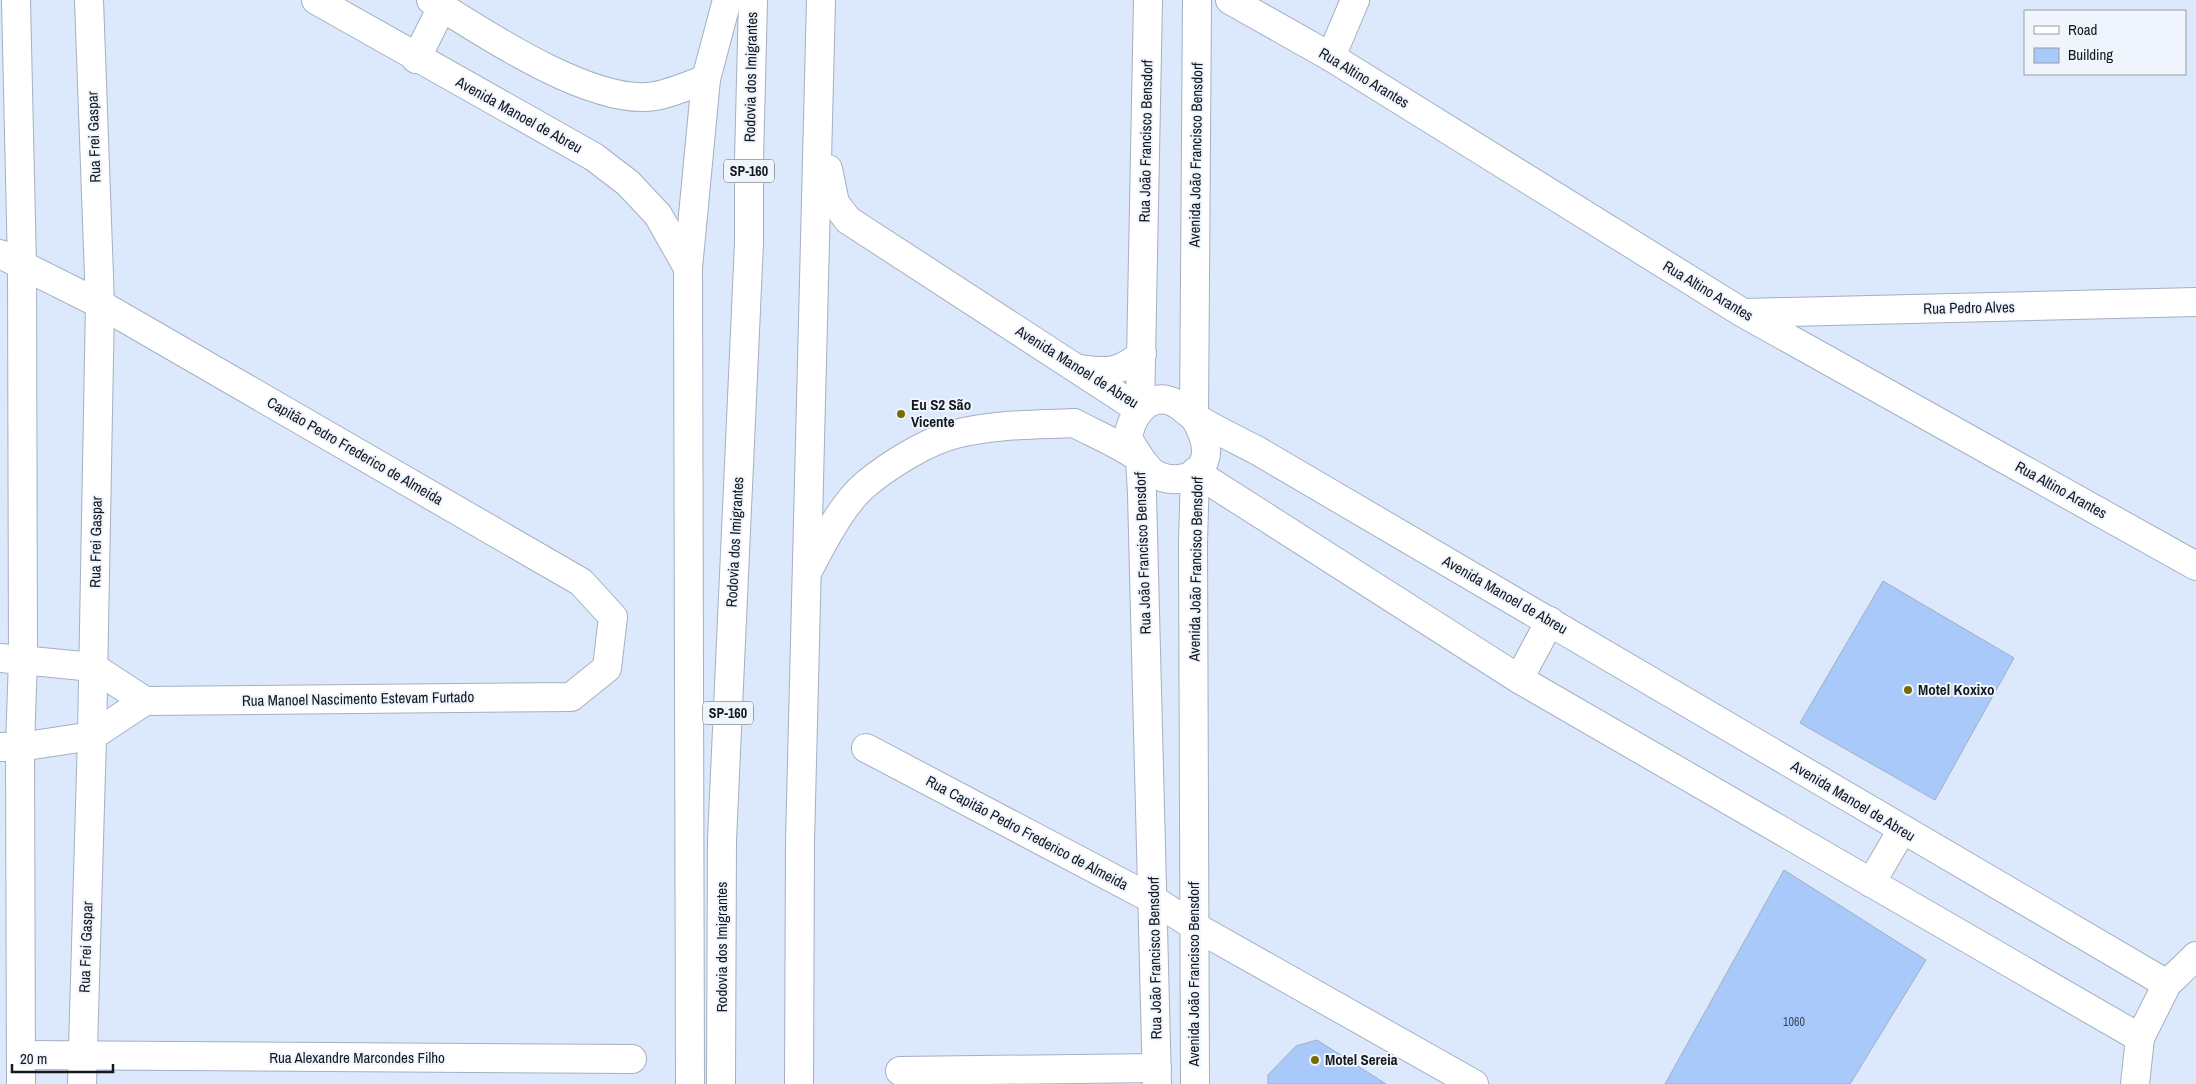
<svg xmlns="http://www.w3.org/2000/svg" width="2196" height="1084" font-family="'Archivo Narrow',sans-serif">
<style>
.building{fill:#a9c9fa;stroke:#a2aec0}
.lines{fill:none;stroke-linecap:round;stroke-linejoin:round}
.minor-casing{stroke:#a4b0c2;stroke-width:30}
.highway-casing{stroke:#a4b0c2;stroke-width:30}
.minor{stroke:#fff;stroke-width:28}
.highway{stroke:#fff;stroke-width:28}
.poi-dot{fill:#766b04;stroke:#f0f5fd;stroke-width:2}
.labels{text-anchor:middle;stroke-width:4;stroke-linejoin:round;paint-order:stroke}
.number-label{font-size:12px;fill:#394556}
.shield{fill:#f0f5fd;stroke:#565b62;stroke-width:1}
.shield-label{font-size:14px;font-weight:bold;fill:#14191f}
.street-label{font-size:15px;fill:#14191f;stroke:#f0f5fd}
.poi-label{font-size:15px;font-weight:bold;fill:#14191f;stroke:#f0f5fd;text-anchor:start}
</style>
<rect width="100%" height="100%" fill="#dce8fb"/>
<g class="building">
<polygon points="1883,581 2014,658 1935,800 1800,723"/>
<polygon points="1784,870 1926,960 1850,1084 1665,1084"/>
<polygon points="1317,1040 1386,1084 1268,1084 1268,1075 1296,1046"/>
</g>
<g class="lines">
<g class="minor-casing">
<g id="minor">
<polyline points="16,0 22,266 23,659 20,747 21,1084"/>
<polyline points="316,0 594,157 628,183 658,215 688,268"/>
<path d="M 431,0 C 483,33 594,107 655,96 C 672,93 690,85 706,79"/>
<polyline points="1230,0 1331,57 1743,313 2196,566"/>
<polyline points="1331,57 1355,0"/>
<polyline points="416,59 442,7"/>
<polyline points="848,220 1140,410"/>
<polyline points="0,254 100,304 581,582 613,617 607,668 571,697 145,701 92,736 20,747 0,747"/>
<polyline points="1744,313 2196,302"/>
<path d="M 1080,369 C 1109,373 1119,373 1142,354"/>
<polyline points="1140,410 1148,0"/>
<path d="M 1074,423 C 1095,434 1119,444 1139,458 C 1144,462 1147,468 1152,472 C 1167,483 1193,482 1203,464 C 1211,448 1202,430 1194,417 L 1197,0"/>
<polyline points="1195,472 1519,679 2140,1038"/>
<polyline points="0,658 93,667 145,701"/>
<polyline points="1519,679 1550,621"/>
<polyline points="866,748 1154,900 1194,926 1474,1084"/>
<polyline points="1871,883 1902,830"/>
<polyline points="21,1055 632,1059"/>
<polyline points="900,1071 1157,1068"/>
<polyline points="82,1084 92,736 100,304 89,0"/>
<path d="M 1157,1084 L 1142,494 L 1140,458 L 1128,439 C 1130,420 1144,395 1167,400 C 1179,402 1185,412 1196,418 C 1216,430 1237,440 1258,451 L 2167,984"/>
<polyline points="1195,1084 1193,543 1195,472"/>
<polyline points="2135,1084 2140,1038 2167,984 2196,956"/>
</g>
</g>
<g class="highway-casing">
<g id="highway">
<polyline points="828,169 835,203 848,220"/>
<path d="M 809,569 C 823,542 843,503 866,484 C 889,465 927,441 956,434 C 994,424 1035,425 1074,423"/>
<polyline points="690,1084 688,268 706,79 727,0"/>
<polyline points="721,1084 722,840 749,243 749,160 753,0"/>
<polyline points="799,1084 800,842 821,0"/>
</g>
</g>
<use href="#minor" class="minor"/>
<use href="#highway" class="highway"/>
</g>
<g class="poi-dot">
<circle cx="901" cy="414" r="5"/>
<circle cx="1908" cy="690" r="5"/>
<circle cx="1315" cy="1060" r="5"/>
</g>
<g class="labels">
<g class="number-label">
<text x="1794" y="1026">1060</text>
</g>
<g class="shield">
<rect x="724" y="159.5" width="50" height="23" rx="4"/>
<rect x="703" y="701.5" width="50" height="23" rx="4"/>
</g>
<g class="shield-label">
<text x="749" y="176">SP-160</text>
<text x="728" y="718">SP-160</text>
</g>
<g class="street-label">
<text transform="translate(751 77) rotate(-89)" y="5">Rodovia dos Imigrantes</text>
<text transform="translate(1364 78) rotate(31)" y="5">Rua Altino Arantes</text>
<text transform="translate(519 115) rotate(29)" y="5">Avenida Manoel de Abreu</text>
<text transform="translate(94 137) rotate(-92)" y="5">Rua Frei Gaspar</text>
<text transform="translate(1146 141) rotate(-89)" y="5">Rua João Francisco Bensdorf</text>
<text transform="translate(1196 155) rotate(-89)" y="5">Avenida João Francisco Bensdorf</text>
<text transform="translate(1708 291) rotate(31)" y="5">Rua Altino Arantes</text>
<text transform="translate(1969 308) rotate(-1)" y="5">Rua Pedro Alves</text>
<text transform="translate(1077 367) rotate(32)" y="5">Avenida Manoel de Abreu</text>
<text transform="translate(355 451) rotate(30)" y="5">Capitão Pedro Frederico de Almeida</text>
<text transform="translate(2061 490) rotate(29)" y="5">Rua Altino Arantes</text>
<text transform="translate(96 542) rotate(-89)" y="5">Rua Frei Gaspar</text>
<text transform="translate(735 542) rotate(-87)" y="5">Rodovia dos Imigrantes</text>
<text transform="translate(1143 553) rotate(-92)" y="5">Rua João Francisco Bensdorf</text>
<text transform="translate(1196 569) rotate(-89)" y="5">Avenida João Francisco Bensdorf</text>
<text transform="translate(1505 595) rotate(30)" y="5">Avenida Manoel de Abreu</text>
<text transform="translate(358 699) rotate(-1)" y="5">Rua Manoel Nascimento Estevam Furtado</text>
<text transform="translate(1853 801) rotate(31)" y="5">Avenida Manoel de Abreu</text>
<text transform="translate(1027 833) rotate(28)" y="5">Rua Capitão Pedro Frederico de Almeida</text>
<text transform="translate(86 947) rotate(-88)" y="5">Rua Frei Gaspar</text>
<text transform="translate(722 947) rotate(-90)" y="5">Rodovia dos Imigrantes</text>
<text transform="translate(1155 958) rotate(-91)" y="5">Rua João Francisco Bensdorf</text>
<text transform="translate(1194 974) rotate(-90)" y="5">Avenida João Francisco Bensdorf</text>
<text x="357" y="1063">Rua Alexandre Marcondes Filho</text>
</g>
<g class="poi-label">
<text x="911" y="410">Eu S2 São<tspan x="911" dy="17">Vicente</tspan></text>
<text x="1918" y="695">Motel Koxixo</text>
<text x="1325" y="1065">Motel Sereia</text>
</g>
</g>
<rect x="2024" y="10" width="162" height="65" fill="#f0f5fd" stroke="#989da4"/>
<rect x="2034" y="26" width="25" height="8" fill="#ffffff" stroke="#989da4"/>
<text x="2068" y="35" font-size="15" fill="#14191f">Road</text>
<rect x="2034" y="48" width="25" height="15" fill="#a9c9fa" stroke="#989da4"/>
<text x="2068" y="60" font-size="15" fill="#14191f">Building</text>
<path d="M12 1064v8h101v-8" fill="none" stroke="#14191f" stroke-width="2.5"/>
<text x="20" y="1064" font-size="15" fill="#14191f" stroke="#f0f5fd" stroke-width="4" paint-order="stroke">20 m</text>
</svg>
